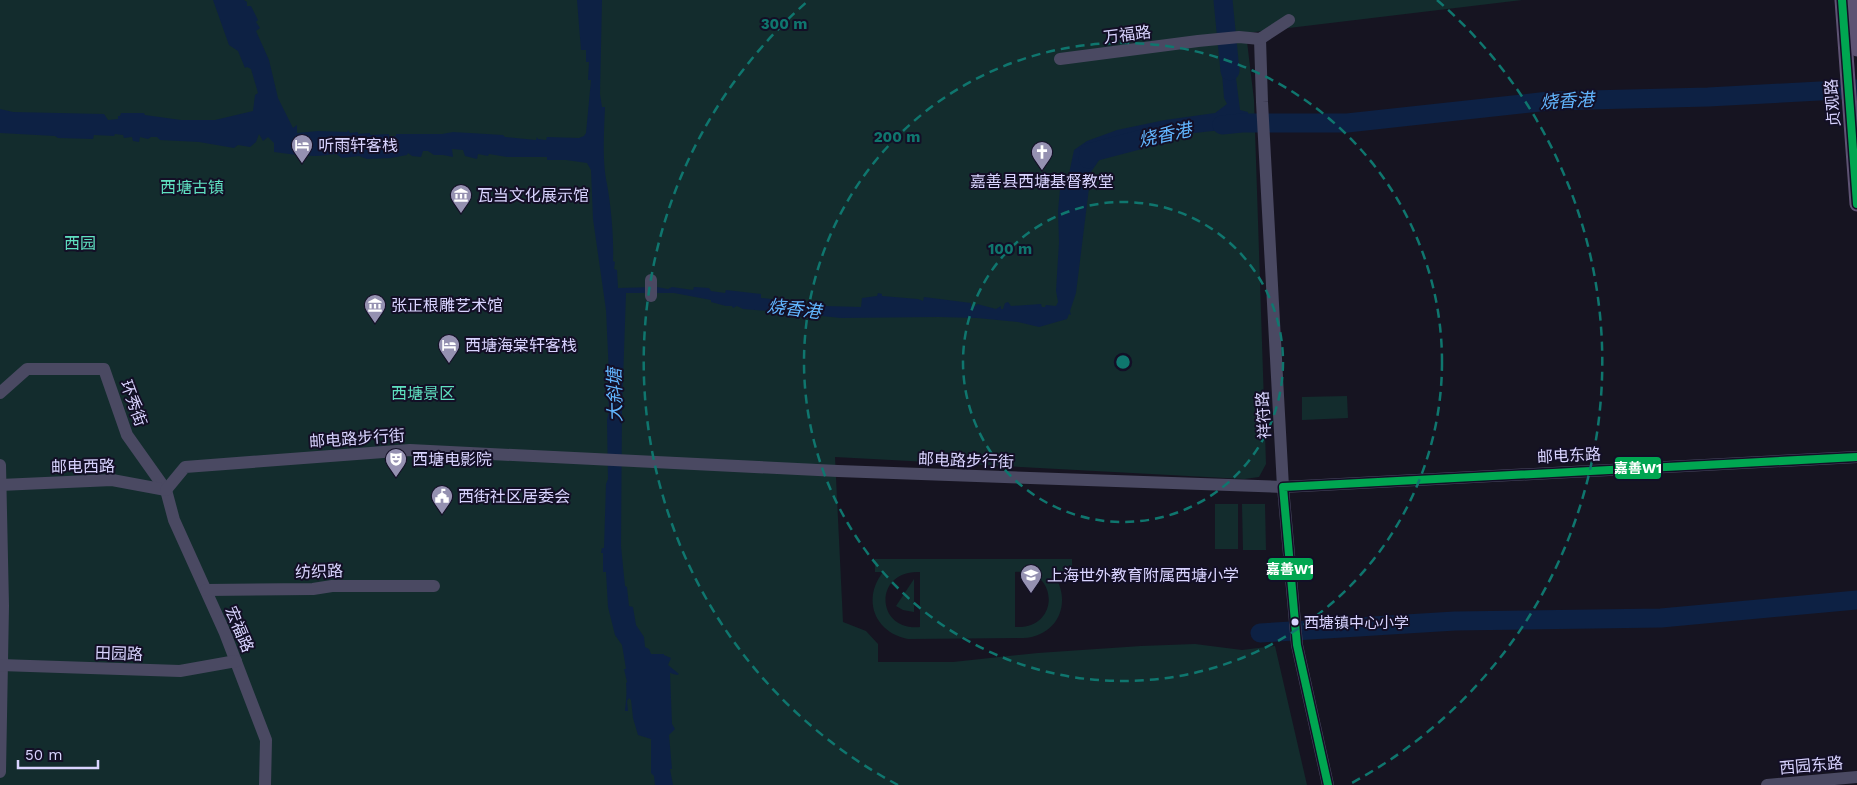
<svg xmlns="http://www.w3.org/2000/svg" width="1857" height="785" font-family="'Work Sans','Noto Sans SC',sans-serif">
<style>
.green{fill:#132c2d;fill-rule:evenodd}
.water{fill:#0d2144}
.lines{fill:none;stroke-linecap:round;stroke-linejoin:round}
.river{stroke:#0d2144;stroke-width:19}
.minor{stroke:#4a4962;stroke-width:12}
.major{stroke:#5e5373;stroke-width:15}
.bus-1-casing{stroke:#130f26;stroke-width:11}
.bus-1{stroke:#00a651;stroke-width:8}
.ring{fill:none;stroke:#0f766e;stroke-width:2.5;stroke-dasharray:9 6}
.bus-dot{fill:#d9d4ff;stroke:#130f26;stroke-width:2}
.labels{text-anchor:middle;stroke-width:4;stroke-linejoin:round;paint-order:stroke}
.bus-label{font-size:15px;fill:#d9d4ff;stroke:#130f26;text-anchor:start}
.street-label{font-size:16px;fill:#d9d4ff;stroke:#130f26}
.poi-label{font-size:16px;fill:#d9d4ff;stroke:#130f26;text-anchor:start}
.park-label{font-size:16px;fill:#5fe0c0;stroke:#130f26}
.water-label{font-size:18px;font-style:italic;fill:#62b6ff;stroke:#130f26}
.centre{fill:#0f766e;stroke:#130f26;stroke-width:2.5}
.ring-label{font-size:15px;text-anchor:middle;font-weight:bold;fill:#0f766e;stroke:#130f26;stroke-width:4;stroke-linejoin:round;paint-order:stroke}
.line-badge{stroke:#130f26;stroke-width:2}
.badge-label{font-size:14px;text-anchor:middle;font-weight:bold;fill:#fff}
</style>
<rect width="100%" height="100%" fill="#161421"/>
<g class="green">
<polygon points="0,0 1522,0 1246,33 1254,100 1266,464 1259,477 1244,479 835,457 843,622 866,631 878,644 878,662 953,662 1038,653 1141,646 1195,644 1242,650 1275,646 1307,785 0,785"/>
<polygon points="1347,396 1348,418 1302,420 1302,397"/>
<rect x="1215" y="504" width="23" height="45"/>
<polygon points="1242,504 1265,504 1266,550 1243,550"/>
<path d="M 875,559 L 1072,559 L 1072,571 L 1052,572 C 1073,599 1060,636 1023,638 L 908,639 C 874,632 862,599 883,572 L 875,572 ZM 920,572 L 920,627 C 874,631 874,569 920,572 ZM 1015,572 C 1059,567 1061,630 1015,627 Z"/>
<polygon points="914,579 914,612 903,610 896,606"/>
</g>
<g class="water">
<path d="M 213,0 L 244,0 L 247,2 L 247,6 L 251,6 L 258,20 L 256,22 L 260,28 L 256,31 L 269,60 L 278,98 L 293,128 L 297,125 L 297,133 L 318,131 L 347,132 L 348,130 L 350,133 L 358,132 L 358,134 L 370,133 L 370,135 L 389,134 L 389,136 L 396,136 L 396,134 L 442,134 L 453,132 L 503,135 L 505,137 L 536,140 L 537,137 L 538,139 L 546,140 L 547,137 L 579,138 L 584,136 L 586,133 L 591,80 L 588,80 L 589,62 L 586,62 L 586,50 L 581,50 L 577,0 L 602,0 L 600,94 L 602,107 L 605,107 C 604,131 602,162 607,184 C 611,206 614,238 613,261 L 615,262 L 614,269 L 617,270 L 618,288 L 657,287 L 668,289 L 672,287 L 693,290 L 694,287 L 709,288 L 711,291 L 725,293 L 726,290 L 761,294 L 761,298 L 772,299 L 773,302 L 824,307 L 825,306 L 861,307 L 862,298 L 877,296 L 878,293 L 882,294 L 882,296 L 918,299 L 923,301 L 924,297 L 971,303 L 971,306 L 976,306 L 977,304 L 996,309 L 1001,306 L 1001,309 L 1003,309 L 1005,303 L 1008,302 L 1011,306 L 1041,304 L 1042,307 L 1045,307 L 1046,305 L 1056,306 L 1058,302 L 1056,291 L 1059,242 L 1058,211 L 1061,179 L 1069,174 L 1074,150 L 1087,141 L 1117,130 L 1165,120 L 1215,113 L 1227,104 L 1224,98 L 1220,48 L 1232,46 L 1240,110 L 1248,112 L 1249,127 L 1167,136 L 1168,142 L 1144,147 L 1141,136 L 1114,143 L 1108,147 L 1091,172 L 1076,293 L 1070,311 L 1071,315 L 1069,314 L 1067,319 L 1039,327 L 1018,322 L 977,318 L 938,317 L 841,318 L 812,315 L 811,318 L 794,315 L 790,313 L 743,309 L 737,306 L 733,308 L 732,306 L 726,306 L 711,302 L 711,300 L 674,293 L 626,293 L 622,410 L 621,546 L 625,586 L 627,587 L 629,606 L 633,607 L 636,625 L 644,637 L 645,647 L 649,649 L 651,654 L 664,654 L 664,655 L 671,658 L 668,665 L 679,674 L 677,675 L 670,673 L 672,724 L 675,729 L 669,735 L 672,769 L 670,769 L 673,785 L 655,785 L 654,776 L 651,773 L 651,739 L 638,735 L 633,718 L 631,700 L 629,698 L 627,701 L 628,711 L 625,711 C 626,700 627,695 626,683 L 627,682 L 624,669 L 626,669 L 622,645 L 615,635 L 608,607 L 606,572 L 603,572 L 603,553 L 601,553 L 602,548 L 604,548 L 606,484 L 608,479 L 607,420 L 609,411 L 607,376 L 609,375 L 606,310 L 593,219 L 591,170 L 587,163 L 566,160 L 547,160 L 547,157 L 507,157 L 489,154 L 488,156 L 478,154 L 477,159 L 465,156 L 463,150 L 452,149 L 453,157 L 443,155 L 434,155 L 428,151 L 423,151 L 421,157 L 412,156 L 408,153 L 407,155 L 391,158 L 367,159 L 359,156 L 342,158 L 336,154 C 325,155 308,159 299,152 L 297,155 L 274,152 L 274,143 L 268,137 L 263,141 L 259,134 L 256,142 L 250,147 L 238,145 L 234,148 L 199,142 L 160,140 L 157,137 L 151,137 L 148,139 L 140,137 L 139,142 L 133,141 L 132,137 L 124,138 L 123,135 L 115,134 L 114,136 L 94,135 L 93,139 L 58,138 L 55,136 L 0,133 L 0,109 L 13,112 L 104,114 L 108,120 L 118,119 L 118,116 L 120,116 L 121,113 L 144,113 L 145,115 L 181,120 L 215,120 L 253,111 L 255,95 L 258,93 L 251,69 L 247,67 L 245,68 L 238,51 L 229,45 Z"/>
<polygon points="1215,0 1227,0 1230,26 1219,27"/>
</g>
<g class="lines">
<g class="river">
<polyline points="1223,0 1230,71"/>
<polyline points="1222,125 1242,123 1347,123 1549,101 1708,97 1857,89"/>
<polyline points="1088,159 1089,153 1165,133"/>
<polyline points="1260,633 1455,621 1661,618 1857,600"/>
</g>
<g class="minor">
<polyline points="1260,39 1262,102 1283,487 1297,645 1328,785"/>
<polyline points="1060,59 1198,41 1239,37 1260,39 1289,20"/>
<polyline points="651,280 651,296"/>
<polyline points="0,393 27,369 104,369 127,435 166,490 174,520 225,633 266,740 265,785"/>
<polyline points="0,465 3,606 0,772"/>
<polyline points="0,485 112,480 166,490"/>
<polyline points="166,490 185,467 410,450 838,471 1283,487 1857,457"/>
<polyline points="206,590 313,589 332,586 434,586"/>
<polyline points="0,665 180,671 236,661"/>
<polyline points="1767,785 1857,777"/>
</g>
<g class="major">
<polyline points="1842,0 1857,204"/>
<polyline points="1853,0 1857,49"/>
</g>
<g class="bus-1-casing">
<g id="bus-1">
<polyline points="1842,0 1857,204"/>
<polyline points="1328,785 1297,645 1283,487 1857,457"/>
</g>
</g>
<use href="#bus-1" class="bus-1"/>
</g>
<g class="ring">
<circle cx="1123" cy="362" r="160"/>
<circle cx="1123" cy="362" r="319"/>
<path d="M898 785A479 479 0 0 1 809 0M1437 0A479 479 0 0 1 1348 785"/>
</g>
<defs>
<g id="hotel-pin" transform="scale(1.125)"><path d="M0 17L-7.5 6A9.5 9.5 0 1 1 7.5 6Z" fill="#9591b1" stroke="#130f26"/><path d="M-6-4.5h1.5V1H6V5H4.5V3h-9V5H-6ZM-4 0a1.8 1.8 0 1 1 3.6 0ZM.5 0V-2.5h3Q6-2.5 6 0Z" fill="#fff"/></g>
<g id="church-pin" transform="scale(1.125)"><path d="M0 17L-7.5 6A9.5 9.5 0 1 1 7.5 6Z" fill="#9591b1" stroke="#130f26"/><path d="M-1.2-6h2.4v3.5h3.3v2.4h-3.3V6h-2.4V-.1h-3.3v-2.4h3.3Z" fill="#fff"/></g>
<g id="museum-pin" transform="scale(1.125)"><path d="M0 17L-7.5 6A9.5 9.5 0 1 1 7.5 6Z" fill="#9591b1" stroke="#130f26"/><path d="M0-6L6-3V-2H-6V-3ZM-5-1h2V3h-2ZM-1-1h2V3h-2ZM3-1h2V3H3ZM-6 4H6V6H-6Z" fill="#fff"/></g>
<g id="theatre-pin" transform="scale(1.125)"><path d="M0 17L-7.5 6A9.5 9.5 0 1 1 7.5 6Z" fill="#9591b1" stroke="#130f26"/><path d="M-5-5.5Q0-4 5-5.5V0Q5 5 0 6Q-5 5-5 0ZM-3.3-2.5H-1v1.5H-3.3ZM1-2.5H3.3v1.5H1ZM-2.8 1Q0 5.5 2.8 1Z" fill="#fff"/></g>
<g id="civic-pin" transform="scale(1.125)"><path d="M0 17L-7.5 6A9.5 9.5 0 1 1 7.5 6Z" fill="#9591b1" stroke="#130f26"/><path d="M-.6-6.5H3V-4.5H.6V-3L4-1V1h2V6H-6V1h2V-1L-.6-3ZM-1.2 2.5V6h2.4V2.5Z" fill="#fff"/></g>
<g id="school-pin" transform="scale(1.125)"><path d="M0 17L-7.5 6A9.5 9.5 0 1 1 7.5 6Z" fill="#9591b1" stroke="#130f26"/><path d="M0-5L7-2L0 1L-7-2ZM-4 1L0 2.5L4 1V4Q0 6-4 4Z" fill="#fff"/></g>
</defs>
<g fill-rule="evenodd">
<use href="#hotel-pin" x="302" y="145"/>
<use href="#church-pin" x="1042" y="152"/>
<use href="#museum-pin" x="461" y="195"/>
<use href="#museum-pin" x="375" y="305"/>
<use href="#hotel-pin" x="449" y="345"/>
<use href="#theatre-pin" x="396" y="459"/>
<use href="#civic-pin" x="442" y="496"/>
<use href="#school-pin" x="1031" y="575"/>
</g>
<circle class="bus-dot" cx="1295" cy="622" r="4.5"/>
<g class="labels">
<g class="bus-label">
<text x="1304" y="628">西塘镇中心小学</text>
</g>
<g class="street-label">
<text transform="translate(1127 34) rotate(-7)" y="6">万福路</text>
<text transform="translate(1832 103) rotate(-94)" y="6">贞观路</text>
<text transform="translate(134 403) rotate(70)" y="6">环秀街</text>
<text transform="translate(1263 415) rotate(-93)" y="6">祥符路</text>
<text transform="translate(357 438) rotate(-4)" y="6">邮电路步行街</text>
<text transform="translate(1569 455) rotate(-3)" y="6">邮电东路</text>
<text transform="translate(966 460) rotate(2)" y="6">邮电路步行街</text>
<text transform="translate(83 466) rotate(-1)" y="6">邮电西路</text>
<text transform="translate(319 571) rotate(-2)" y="6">纺织路</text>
<text transform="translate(240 629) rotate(67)" y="6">宏福路</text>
<text transform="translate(119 653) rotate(2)" y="6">田园路</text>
<text transform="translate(1811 765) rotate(-5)" y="6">西园东路</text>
</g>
<g class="poi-label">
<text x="318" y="151">听雨轩客栈</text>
<text x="1042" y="187" text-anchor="middle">嘉善县西塘基督教堂</text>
<text x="477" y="201">瓦当文化展示馆</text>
<text x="391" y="311">张正根雕艺术馆</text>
<text x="465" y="351">西塘海棠轩客栈</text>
<text x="412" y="465">西塘电影院</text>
<text x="458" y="502">西街社区居委会</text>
<text x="1047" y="581">上海世外教育附属西塘小学</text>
</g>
<g class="park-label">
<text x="192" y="193">西塘古镇</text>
<text x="80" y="249">西园</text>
<text x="423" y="399">西塘景区</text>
</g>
<g class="water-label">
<text transform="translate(1567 101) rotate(-3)" y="6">烧香港</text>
<text transform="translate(1165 135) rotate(-12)" y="6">烧香港</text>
<text transform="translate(794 309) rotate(7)" y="6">烧香港</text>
<text transform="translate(615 395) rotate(-91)" y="6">大斜塘</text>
</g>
</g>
<circle cx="1123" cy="362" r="8" class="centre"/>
<g class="ring-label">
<text x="784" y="29">300 m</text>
<text x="897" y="142">200 m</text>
<text x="1010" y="254">100 m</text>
</g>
<g class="line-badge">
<rect x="1614" y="456" width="48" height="24" rx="5" fill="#00a651"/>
<rect x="1267" y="557" width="47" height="24" rx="5" fill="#00a651"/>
</g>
<g class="badge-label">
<text x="1638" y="473">嘉善W1</text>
<text x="1290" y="574">嘉善W1</text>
</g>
<path d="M18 760v8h80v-8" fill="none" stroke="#d9d4ff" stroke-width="2.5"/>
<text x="25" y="760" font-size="15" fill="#d9d4ff" stroke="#130f26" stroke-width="4" paint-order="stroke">50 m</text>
</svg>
